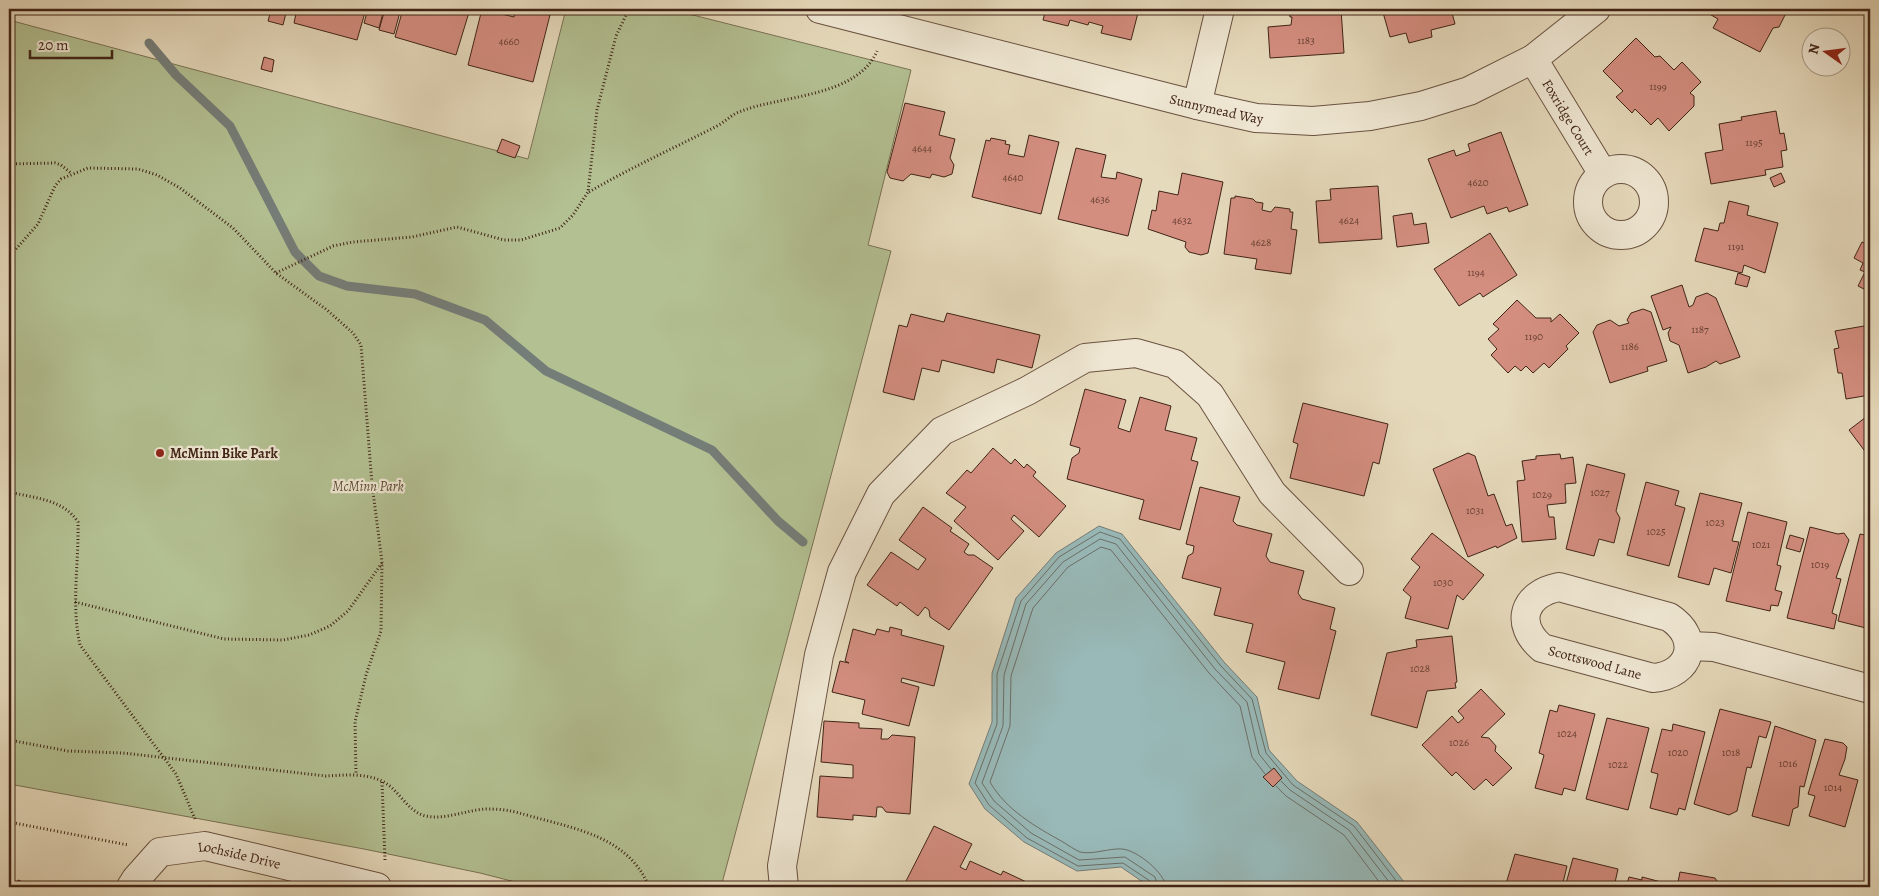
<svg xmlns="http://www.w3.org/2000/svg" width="1879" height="896" font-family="Alegreya,serif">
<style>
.green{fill:#b3c092;stroke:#7a7254}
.water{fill:#98b9b8;stroke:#757d78}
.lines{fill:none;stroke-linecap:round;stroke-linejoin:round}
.shore{stroke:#6c6e68;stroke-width:1}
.stream{stroke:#757d78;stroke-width:9}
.building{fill:#d48e80;stroke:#412417}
.minor-casing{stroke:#6a5240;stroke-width:30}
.path{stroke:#412417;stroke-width:3;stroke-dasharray:1 2.5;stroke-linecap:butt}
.minor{stroke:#efe7d3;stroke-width:28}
.poi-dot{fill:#8f2418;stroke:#efe7d3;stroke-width:2}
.labels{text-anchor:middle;stroke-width:4.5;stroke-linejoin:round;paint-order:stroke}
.number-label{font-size:11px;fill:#663e31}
.street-label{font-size:14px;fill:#412417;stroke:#efe7d3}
.poi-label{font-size:14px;font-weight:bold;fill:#412417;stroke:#efe7d3;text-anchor:start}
.park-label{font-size:14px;font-style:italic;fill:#5e4b36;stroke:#efe7d3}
</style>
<rect width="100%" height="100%" fill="#e6dabc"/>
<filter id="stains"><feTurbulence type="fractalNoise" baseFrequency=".004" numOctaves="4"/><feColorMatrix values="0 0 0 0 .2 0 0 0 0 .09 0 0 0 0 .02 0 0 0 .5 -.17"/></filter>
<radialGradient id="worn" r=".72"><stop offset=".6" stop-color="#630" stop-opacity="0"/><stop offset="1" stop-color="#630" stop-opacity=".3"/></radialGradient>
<polygon class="green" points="566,9 669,9 911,70 868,245 891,251 721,887 535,887 480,873 364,849 9,784 9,20 528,159"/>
<polygon class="water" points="1099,526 1122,534 1224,662 1257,697 1269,750 1297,781 1357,822 1408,887 1150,887 1121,867 1077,871 1024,842 985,809 969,784 992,722 992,673 1016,598 1056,553"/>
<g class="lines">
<g class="shore">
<polyline points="1281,781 1290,790 1349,830 1393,887"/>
<polyline points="1276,786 1286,796 1344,835 1383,887"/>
<polyline points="1152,887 1150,881 1123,863 1078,866 1027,838 989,805 975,783 997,724 997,674 1021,601 1059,557 1100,532 1120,539 1220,665 1252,699 1266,753 1293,785 1354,826 1401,887"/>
<polyline points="1158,887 1155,877 1125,857 1079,860 1031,833 994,801 982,783 1003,726 1004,675 1026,604 1063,562 1100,539 1116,544 1215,669 1247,702 1259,754 1271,769"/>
<path d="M 1166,887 C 1165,873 1137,850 1122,849 C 1109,848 1093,855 1080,852 C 1075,850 1068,845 1063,842 C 1036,827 1006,810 990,782 L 1010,726 L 1011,676 L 1033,608 L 1068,567 L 1101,547 L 1111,550 L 1209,673 L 1240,706 L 1252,757 L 1265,774"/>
</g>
<polyline class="stream" points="149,43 176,75 230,126 295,252 319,276 347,286 415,294 485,320 546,371 712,450 778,521 803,542"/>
</g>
<g class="building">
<polygon points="9,9 17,9 11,21 9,20"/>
<polygon points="297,9 366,9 357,40 294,23"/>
<polygon points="368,9 384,9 379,28 364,23"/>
<polygon points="385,9 400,12 394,34 379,30"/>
<polygon points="403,9 470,9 456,55 395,37"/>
<polygon points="482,9 514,17 516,9 550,15 533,82 468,65"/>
<polygon points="1046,9 1139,9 1131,40 1101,33 1103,26 1089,22 1088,25 1070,20 1068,26 1043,20"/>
<polygon points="1281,9 1341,9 1344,53 1270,58 1268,27 1291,25 1292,17 1290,17 1289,10"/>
<polygon points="1382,9 1451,9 1455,24 1431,30 1432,37 1409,43 1406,33 1390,37"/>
<polygon points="1701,9 1784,9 1785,15 1779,27 1773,28 1760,52 1713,28 1718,19"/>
<polygon points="271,10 286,13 283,25 268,21"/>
<polygon points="1636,38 1655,57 1660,56 1674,70 1682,62 1701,82 1690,93 1694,96 1694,106 1669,131 1658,118 1651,125 1635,109 1632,113 1616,97 1623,91 1603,71"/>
<polygon points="264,57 274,60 272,72 261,69"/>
<polygon points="905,103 945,112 939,135 955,139 950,158 954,165 952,174 944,177 932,174 930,178 911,174 903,181 890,178 887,172"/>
<polygon points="1776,111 1780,134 1784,133 1787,150 1781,151 1783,167 1765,170 1766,175 1711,184 1705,153 1723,150 1719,124 1742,120 1741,117"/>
<polygon points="1501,132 1528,205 1509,212 1507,207 1487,214 1484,206 1451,218 1428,159 1454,150 1456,156 1470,151 1468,144"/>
<polygon points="1029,135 1059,142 1041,214 972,197 986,140 990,141 991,138 1006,141 1005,144 1010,145 1008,154 1024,157"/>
<polygon points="502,139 520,146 515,158 497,152"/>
<polygon points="1076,148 1106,155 1101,177 1116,179 1117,172 1142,179 1128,236 1058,219"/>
<polygon points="1182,173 1223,182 1208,253 1201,255 1189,252 1185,247 1186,242 1148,229 1152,210 1156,211 1159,191 1178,195"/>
<polygon points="1781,173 1785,182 1774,187 1770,178"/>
<polygon points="1378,186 1382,239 1319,243 1316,201 1331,200 1330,189"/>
<polygon points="1235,196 1253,199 1256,202 1263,203 1262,210 1271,212 1275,207 1290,209 1290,212 1293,212 1291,229 1297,230 1291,274 1255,269 1257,259 1224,254 1231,198 1235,198"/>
<polygon points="1729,201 1749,206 1747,215 1778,223 1765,273 1744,265 1742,273 1695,261 1704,228 1718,231 1720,223 1724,223"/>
<polygon points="1412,213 1414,225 1426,223 1429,243 1397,247 1393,216"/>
<polygon points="1490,233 1517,275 1483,297 1480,293 1459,306 1434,269"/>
<polygon points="1862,242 1870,246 1870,292 1858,286 1865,272 1860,270 1863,263 1854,258"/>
<polygon points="1738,273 1750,277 1747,287 1735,284"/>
<polygon points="1682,285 1689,307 1693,305 1696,297 1707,293 1716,298 1740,357 1720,364 1716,361 1706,367 1688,373 1679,345 1670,341 1668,333 1671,327 1663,330 1651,296"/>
<polygon points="1517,300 1536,318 1551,318 1551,322 1560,314 1579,333 1566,346 1568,349 1549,368 1544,363 1533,373 1526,366 1521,371 1515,366 1508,373 1491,355 1497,349 1488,339 1499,329 1493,324"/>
<polygon points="1643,309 1651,312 1667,361 1647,367 1648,371 1610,383 1593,332 1597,325 1610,320 1619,326 1629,323 1627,320 1631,313"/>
<polygon points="947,313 1040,335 1032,368 997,359 994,373 942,360 939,372 922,368 914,400 883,392 899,325 907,327 911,314 944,322"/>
<polygon points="1870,325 1870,395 1846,399 1842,373 1838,373 1834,349 1839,348 1835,331"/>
<polygon points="1085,389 1126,400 1118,428 1130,432 1140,397 1171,406 1165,430 1197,438 1191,460 1198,462 1180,530 1139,519 1144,500 1067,479 1072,458 1079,453 1080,448 1070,445"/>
<polygon points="1303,403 1388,424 1379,464 1373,462 1364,496 1290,478 1298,444 1293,442"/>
<polygon points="1870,414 1870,458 1849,430"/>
<polygon points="993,448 1011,464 1015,459 1024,468 1027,464 1036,472 1033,476 1066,506 1039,537 1014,515 1011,519 1024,531 998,560 954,521 966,507 946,493 967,470 971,473"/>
<polygon points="1468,453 1475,456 1488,496 1494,494 1506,526 1512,524 1517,538 1497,548 1496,546 1468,557 1433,469"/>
<polygon points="1560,454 1561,459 1573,457 1576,483 1565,484 1566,503 1547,505 1549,517 1554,517 1556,539 1522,542 1517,481 1525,480 1522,461 1536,459 1536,456"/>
<polygon points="1587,464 1625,474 1616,511 1620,518 1614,543 1599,539 1594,556 1566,549"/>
<polygon points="1646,482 1679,491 1675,505 1685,508 1669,566 1627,555"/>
<polygon points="1200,487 1240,497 1233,521 1237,525 1272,534 1266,556 1270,562 1304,571 1298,593 1302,599 1335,608 1330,629 1336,631 1319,699 1278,689 1285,662 1246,652 1253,624 1214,615 1221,588 1182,578 1188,556 1193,553 1194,546 1186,544"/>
<polygon points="1700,493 1742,503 1732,541 1739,542 1731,573 1714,568 1709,585 1678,577"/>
<polygon points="923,507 952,528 950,531 969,544 964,552 968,555 974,555 993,568 949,630 930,617 929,610 925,607 918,616 900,602 897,606 867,585 891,552 918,570 926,559 899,540"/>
<polygon points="1748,512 1787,522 1777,565 1781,566 1775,590 1782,592 1778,606 1771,605 1770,611 1726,601"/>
<polygon points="1810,527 1838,534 1844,533 1849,540 1836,578 1841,579 1832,613 1837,615 1834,629 1787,618"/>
<polygon points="1432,533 1484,575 1463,600 1457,595 1448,629 1405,618 1411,597 1403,590 1420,567 1411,559"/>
<polygon points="1860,534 1870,536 1870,629 1838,621"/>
<polygon points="1790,535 1804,539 1800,552 1786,548"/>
<polygon points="890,627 902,630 901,635 944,646 934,686 902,678 901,682 919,687 909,726 862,714 865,700 832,692 840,661 849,663 845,661 853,629 875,635 877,629 889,632"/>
<polygon points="1452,636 1457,682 1455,683 1456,688 1427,691 1417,728 1371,715 1387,653 1417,647 1416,640"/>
<polygon points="1481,689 1505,714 1481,737 1489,738 1496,746 1495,751 1512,768 1493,786 1486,779 1474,790 1456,772 1452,776 1422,745 1452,716 1458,723 1464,718 1458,711"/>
<polygon points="1559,705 1595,714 1575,791 1564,788 1562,795 1535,788 1544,755 1539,753 1550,710 1557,712"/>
<polygon points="1720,709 1771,722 1766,738 1759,736 1751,768 1747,767 1737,811 1729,815 1694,804"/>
<polygon points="1607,718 1649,728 1628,810 1586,799"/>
<polygon points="824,721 859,723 859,728 882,729 881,739 888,739 892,735 915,737 910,814 886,812 882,807 877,807 876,817 853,815 853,820 817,817 820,776 853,778 853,765 821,762"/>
<polygon points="1673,724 1705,732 1685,810 1679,808 1677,815 1650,808 1658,774 1651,772 1662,729 1672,731"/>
<polygon points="1775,726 1816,740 1804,787 1800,786 1798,807 1793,809 1789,826 1752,816"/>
<polygon points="1825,739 1843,743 1847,747 1845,759 1839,775 1858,780 1845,827 1809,816 1815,796 1808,794"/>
<polygon points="1274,768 1282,778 1273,787 1263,777"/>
<polygon points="1870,794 1870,813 1865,812"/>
<polygon points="934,826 972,844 960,867 966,870 970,861 1001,875 1003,871 1037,887 903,887"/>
<polygon points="1515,854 1567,866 1562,887 1505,887"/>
<polygon points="1573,858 1618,869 1614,887 1565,887"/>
<polygon points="1680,872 1715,878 1719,884 1718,887 1677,887"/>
<polygon points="1629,877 1642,880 1642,877 1665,883 1664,887 1626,887"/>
<polygon points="18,880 28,884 27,887 15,887"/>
</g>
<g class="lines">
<g class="minor-casing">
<g id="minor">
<path id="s1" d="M 820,9 L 1197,105 L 1256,118 L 1313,121 L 1370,116 L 1421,106 L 1469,91 L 1533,59 L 1596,9"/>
<path id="s2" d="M 1533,59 L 1603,174"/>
<polyline points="1197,105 1220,9"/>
<circle cx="1621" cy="202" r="33"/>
<path d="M 1559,587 L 1669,617 C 1702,638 1691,675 1653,678 L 1542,648 C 1514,624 1523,594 1559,587 Z"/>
<polyline points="1689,646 1714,647 1870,689"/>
<path id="s3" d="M 131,887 L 136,879 L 160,852 L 205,846 L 377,887"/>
<polyline points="784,887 782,866 819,655 842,572 881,494 942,431 1027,391 1085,358 1136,353 1175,364 1210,395 1272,493 1349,571"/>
</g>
</g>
<g class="path">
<polyline points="9,164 55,163 61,165 71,173"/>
<path d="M 589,192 C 630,168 674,148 717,126 C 725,122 731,115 739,112 C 780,95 857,98 877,51"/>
<polyline points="9,257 38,224 55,186 61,179 88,168 138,169 157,175 180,188 233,228 276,273 327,310 353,333 361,345 372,484 382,562 381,631 366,675 355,722 356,775"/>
<polyline points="276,273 333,246 353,242 412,237 457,227 504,240 521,240 560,228 573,215 588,192 597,110 616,36 629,9"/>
<path d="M 9,492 C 34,498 63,499 78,522 C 79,563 71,605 80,645 L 176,774 L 195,819"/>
<polyline points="75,602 224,639 283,640 309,635 330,626 348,611 382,563"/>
<path d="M 9,740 L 68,751 L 123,753 L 326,776 C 344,775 365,773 382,781 C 399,789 407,812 426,816 C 446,820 466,810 486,809 C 505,809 513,811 530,816 C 576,829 629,837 649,887"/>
<polyline points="382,782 385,860"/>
<polyline points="9,822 128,845"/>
</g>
<use href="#minor" class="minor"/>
</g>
<circle class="poi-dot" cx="160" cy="453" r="5"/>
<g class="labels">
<g class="number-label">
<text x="1306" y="44">1183</text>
<text x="509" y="45">4660</text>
<text x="1658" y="90">1199</text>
<text x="1754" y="146">1195</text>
<text x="922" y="152">4644</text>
<text x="1013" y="181">4640</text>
<text x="1478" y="186">4620</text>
<text x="1100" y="203">4636</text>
<text x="1182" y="224">4632</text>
<text x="1349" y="224">4624</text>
<text x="1261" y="246">4628</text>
<text x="1736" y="250">1191</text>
<text x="1476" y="276">1194</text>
<text x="1700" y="333">1187</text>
<text x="1534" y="340">1190</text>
<text x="1630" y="350">1186</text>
<text x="1600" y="496">1027</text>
<text x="1542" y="498">1029</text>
<text x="1475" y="514">1031</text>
<text x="1715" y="526">1023</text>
<text x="1656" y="535">1025</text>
<text x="1761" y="548">1021</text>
<text x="1820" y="568">1019</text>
<text x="1443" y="586">1030</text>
<text x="1420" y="672">1028</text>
<text x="1567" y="737">1024</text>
<text x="1459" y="746">1026</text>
<text x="1678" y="756">1020</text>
<text x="1731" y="756">1018</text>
<text x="1788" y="767">1016</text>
<text x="1618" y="768">1022</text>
<text x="1833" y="791">1014</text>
</g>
<g class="street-label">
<text dy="5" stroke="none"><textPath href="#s1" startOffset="409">Sunnymead Way</textPath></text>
<text dy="5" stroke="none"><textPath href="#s2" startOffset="68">Foxridge Court</textPath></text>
<text transform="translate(1595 662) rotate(15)" y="5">Scottswood Lane</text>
<text dy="5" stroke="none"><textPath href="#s3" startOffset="126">Lochside Drive</textPath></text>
</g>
<g class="poi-label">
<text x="170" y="458">McMinn Bike Park</text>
</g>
<g class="park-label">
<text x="368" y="491">McMinn Park</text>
</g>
</g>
<rect width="1879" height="896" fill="none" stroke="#e6dabc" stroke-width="30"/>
<rect x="10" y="10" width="1859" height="876" fill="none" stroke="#412417" stroke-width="2.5"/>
<rect x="15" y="15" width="1849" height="866" fill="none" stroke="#412417"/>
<g transform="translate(1826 52) rotate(284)"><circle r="24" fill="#efe7d3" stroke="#a99988"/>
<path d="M0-4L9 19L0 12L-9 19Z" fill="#8f2418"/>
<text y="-8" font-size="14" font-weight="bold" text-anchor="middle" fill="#412417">N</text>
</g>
<path d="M30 50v8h82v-8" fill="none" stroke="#412417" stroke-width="2.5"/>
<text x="38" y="50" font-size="15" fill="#412417" stroke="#efe7d3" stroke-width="4" paint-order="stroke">20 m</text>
<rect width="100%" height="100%" filter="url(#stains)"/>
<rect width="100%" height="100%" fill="url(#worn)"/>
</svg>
